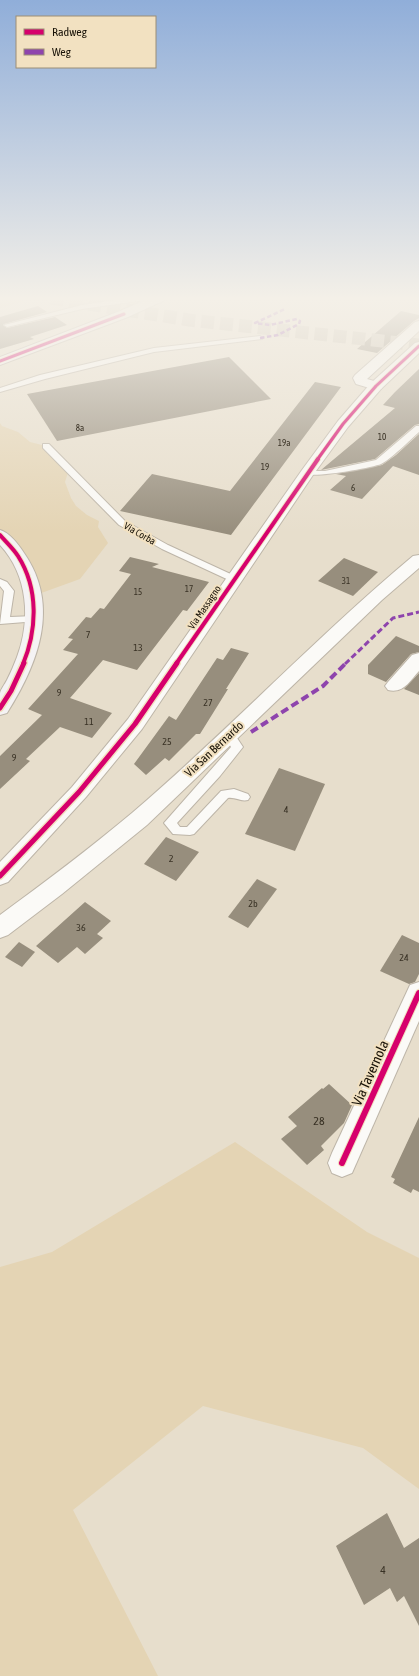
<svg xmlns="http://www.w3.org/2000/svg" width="419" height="1676" font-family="'Asap Condensed',sans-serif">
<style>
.green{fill:#e4d4b4}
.building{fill:#978e7d}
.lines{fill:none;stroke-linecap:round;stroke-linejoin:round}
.trunk-tunnel{stroke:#c8bfae;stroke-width:13;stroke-dasharray:13 6;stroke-linecap:butt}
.service-casing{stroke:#bdb5a8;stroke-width:2}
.minor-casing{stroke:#bdb5a8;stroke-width:2}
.tertiary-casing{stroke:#bdb5a8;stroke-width:2}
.secondary-casing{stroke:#bdb5a8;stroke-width:2}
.service{fill:#fbfaf7;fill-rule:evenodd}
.minor{fill:#fbfaf7;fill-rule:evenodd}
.tertiary{fill:#fbfaf7;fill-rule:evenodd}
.secondary{fill:#f5f3f4;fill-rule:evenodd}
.quiet-far2{stroke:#8e44ad;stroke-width:2.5;stroke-dasharray:4.5 2.5;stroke-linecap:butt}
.quiet-far1{stroke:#8e44ad;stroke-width:3;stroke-dasharray:6 3;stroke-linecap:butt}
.quiet{stroke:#8e44ad;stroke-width:4;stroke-dasharray:8 4;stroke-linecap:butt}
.cycleway-far3-casing{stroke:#f2e1c1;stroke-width:4.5}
.cycleway-far2-casing{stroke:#f2e1c1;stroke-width:6}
.cycleway-far1-casing{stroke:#f2e1c1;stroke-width:8}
.cycleway-casing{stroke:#f2e1c1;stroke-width:8}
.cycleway-far3{stroke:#d6006c;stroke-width:3}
.cycleway-far2{stroke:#d6006c;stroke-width:4}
.cycleway-far1{stroke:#d6006c;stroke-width:5}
.cycleway{stroke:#d6006c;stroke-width:6}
.labels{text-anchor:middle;stroke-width:4;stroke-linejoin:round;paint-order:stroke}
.far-number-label{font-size:9px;fill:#383124}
.far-street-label{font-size:10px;fill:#181207;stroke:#f2e1c1}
.number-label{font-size:10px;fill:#383124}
.street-label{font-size:12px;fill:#181207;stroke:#f2e1c1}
.near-number-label{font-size:12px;fill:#383124}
.near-street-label{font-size:14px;fill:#181207;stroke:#f2e1c1}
</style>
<rect width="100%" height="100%" fill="#e7decc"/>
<g class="green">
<polygon points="0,298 32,298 33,299 0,308"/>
<polygon points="0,423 2,426 18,432 30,442 46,446 69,469 65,482 71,498 76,506 87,515 99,521 98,527 108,543 80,579 33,596 0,535"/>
<polygon points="235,1142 367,1232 419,1258 419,1489 363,1448 203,1406 73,1510 158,1676 0,1676 0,1267 52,1252"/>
</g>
<g class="building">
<polygon points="38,306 47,312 4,324 3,325 7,328 55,317 67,325 30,337 34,339 0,349 0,317"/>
<polygon points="401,311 419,315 419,318 414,321 377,353 357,349"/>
<polygon points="229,357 271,399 57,441 27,394"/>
<polygon points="419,369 419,424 415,425 375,459 321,470 395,408 383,405 395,392"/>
<polygon points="315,382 341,387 231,535 120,511 152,474 230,491"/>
<polygon points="419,434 419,475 393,466 362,499 330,490 346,476 336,474 382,465 396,455"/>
<polygon points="130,557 159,564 152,567 209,582 187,611 183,610 137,670 103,660 70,698 112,713 92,738 60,727 26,759 30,761 0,789 0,756 42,715 28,709 78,654 63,650 73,639 68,638 86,617 91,618 100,608 104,609 131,574 119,571"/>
<polygon points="344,558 378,572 353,596 318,581"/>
<polygon points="396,636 419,646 419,652 411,654 386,682 368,674 368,665"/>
<polygon points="231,648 249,653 226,689 228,689 200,734 196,734 169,761 165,758 146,775 134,764 169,716 176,720 217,658 223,660"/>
<polygon points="419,673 419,695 404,689"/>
<polygon points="279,768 325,784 295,851 245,834"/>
<polygon points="166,837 199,852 176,881 144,864"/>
<polygon points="257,879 277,889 248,928 228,917"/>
<polygon points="85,902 111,921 97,934 103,938 85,954 77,947 58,963 36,946"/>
<polygon points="402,935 419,943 419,974 415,982 409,984 380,971"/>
<polygon points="19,942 35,952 22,967 5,957"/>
<polygon points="329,1084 352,1105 344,1123 321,1146 324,1150 307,1165 281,1139 297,1126 288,1117 322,1088 323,1089"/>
<polygon points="419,1117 419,1192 413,1189 411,1193 393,1183 395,1179 391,1177"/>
<polygon points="387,1513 404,1548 419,1538 419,1626 404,1596 397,1602 390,1588 364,1605 336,1546"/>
</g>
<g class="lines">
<polyline class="trunk-tunnel" points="51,298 189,320 419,345"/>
<g class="service-casing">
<g id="service">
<polygon points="129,298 151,298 158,301 155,303 138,301 82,309 7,327 4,325 82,305"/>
<polygon points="260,336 263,338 262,339 154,352 45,379 0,392 0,388 40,375 154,348"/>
<path d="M 416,426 L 419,426 L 419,432 C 411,439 390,460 381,464 C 371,468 310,479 303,473 L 307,471 L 325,471 L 376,460 Z"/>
<polygon points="43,444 49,444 125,521 168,545 237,577 239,579 237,581 231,581 162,549 119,525 43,448"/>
<polygon points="0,579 7,582 14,591 10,617 35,616 38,617 40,619 38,621 0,624 4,591 0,586"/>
<path d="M 229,731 L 233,732 L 243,747 L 220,776 L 177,823 L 180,827 L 187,827 L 221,791 L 234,789 L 248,794 L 250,797 L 248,800 C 241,802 236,797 228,798 L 194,834 L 190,835 L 173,834 L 164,823 L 231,747 L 224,735 L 225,732 Z"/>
</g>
</g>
<g class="minor-casing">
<g id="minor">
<polygon points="419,321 419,331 367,379 381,383 383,386 381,389 376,390 356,384 353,378 355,375 415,322"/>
<path d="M 419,653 L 419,671 C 410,681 403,694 388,690 L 385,686 L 388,682 L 412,655 Z"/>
<polygon points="419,982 419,1021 352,1173 342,1177 332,1173 328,1163 332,1153 410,985"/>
</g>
</g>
<g class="tertiary-casing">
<g id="tertiary">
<polygon points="419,342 419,353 381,389 348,427 313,475 142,729 86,797 8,882 0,885 0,862 72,787 128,719 302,470 338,421 371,383 415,343"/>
<path d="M 419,555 L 419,568 L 382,600 L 147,825 L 62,894 L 8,935 L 0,938 L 0,915 C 45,882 89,849 132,813 C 228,731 315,638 413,556 Z"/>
</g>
</g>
<g class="secondary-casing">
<g id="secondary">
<polygon points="150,298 167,298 165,300 128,317 0,365 0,357 120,311"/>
<path d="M 0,530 C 10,533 18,544 24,553 C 61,606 38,664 7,713 L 0,715 C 0,708 0,699 0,693 C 1,689 5,684 7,680 C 11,672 14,665 17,657 C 31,620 28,575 0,545 Z"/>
</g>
</g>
<use href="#service" class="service"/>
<use href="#minor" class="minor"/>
<use href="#tertiary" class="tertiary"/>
<use href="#secondary" class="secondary"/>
<polyline class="quiet-far2" points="260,338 278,335 299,324 300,321 297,319 270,325 255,323 285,309"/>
<polyline class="quiet-far1" points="345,664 393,618 419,612"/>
<polyline class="quiet" points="251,732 323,686 346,663"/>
<g class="cycleway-far3-casing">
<g id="cycleway-far3">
<polyline points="0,361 124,314"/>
<polyline points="317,460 343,424 376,386 419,346"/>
</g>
</g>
<g class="cycleway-far2-casing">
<g id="cycleway-far2">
<path d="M 0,535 C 6,542 13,548 18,556 C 39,589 37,630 23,664"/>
<polyline points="176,664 318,459"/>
</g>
</g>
<g class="cycleway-far1-casing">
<g id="cycleway-far1">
<polyline points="0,708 11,691 24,663"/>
<polyline points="0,876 79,792 135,724 177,663"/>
</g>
</g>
<g class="cycleway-casing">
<polyline id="cycleway" points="342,1163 419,993"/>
</g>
<use href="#cycleway-far3" class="cycleway-far3"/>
<use href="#cycleway-far2" class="cycleway-far2"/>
<use href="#cycleway-far1" class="cycleway-far1"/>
<use href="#cycleway" class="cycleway"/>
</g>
<linearGradient id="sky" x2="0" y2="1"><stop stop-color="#90aed9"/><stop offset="0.56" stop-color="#f4f0e8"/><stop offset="1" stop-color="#f4f0e8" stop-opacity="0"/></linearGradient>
<rect width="419" height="533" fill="url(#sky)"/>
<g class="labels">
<g class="far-number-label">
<text x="80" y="431">8a</text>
<text x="382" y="440">10</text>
<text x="284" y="446">19a</text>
<text x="265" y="470">19</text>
<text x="353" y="491">6</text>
<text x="346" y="584">31</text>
<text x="189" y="592">17</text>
<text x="138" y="595">15</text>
</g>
<g class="far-street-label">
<text transform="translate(140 533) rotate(30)" y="4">Via Corba</text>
<text transform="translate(204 607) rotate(-56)" y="4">Via Massagno</text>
</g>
<g class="number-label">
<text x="88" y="638">7</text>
<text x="138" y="651">13</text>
<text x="59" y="696">9</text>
<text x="208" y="706">27</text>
<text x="89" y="725">11</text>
<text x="167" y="745">25</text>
<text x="14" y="761">9</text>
<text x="286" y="813">4</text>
<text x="171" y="862">2</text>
<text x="253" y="907">2b</text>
<text x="81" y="931">36</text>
<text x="404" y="961">24</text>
</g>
<g class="street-label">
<text transform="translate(214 749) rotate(-43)" y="4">Via San Bernardo</text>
</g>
<g class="near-number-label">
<text x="319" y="1125">28</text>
<text x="383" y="1574">4</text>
</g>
<g class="near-street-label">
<text transform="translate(370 1073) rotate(-66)" y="5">Via Tavernola</text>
</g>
</g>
<rect x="16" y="16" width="140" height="52" fill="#f2e1c1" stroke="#9b8e77"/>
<rect x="24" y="29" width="20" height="6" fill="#d6006c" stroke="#9b8e77"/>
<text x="52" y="36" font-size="12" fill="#181207">Radweg</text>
<rect x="24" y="49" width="20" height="6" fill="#8e44ad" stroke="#9b8e77"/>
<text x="52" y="56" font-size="12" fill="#181207">Weg</text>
</svg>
